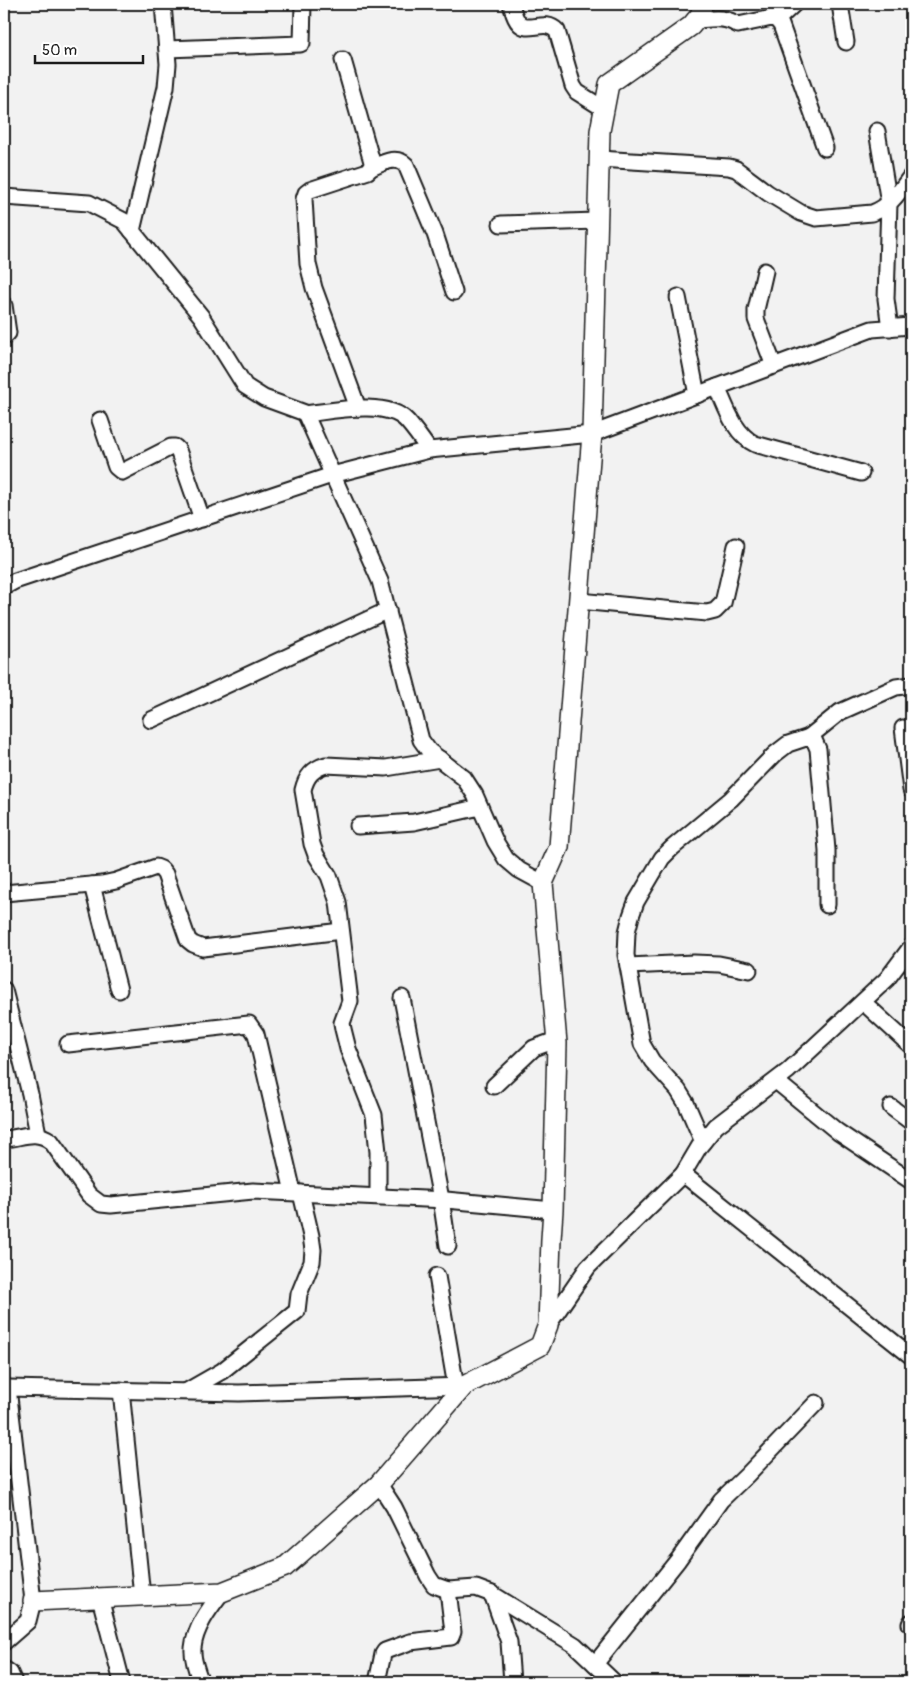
<svg xmlns="http://www.w3.org/2000/svg" width="915" height="1686" font-family="Pangolin,sans-serif">
<style>
.lines{fill:none;stroke-linecap:round;stroke-linejoin:round}
.minor-casing{stroke:#1c1c1c;stroke-width:19}
.tertiary-casing{stroke:#1c1c1c;stroke-width:22}
.minor{stroke:#fff;stroke-width:15}
.tertiary{stroke:#fff;stroke-width:19}
</style>
<rect width="100%" height="100%" fill="#f2f2f2"/>
<filter id="ink" filterUnits="userSpaceOnUse"><feTurbulence type="fractalNoise" baseFrequency=".02" numOctaves="2"/><feDisplacementMap in="SourceGraphic" scale="10" xChannelSelector="R" yChannelSelector="G"/><feConvolveMatrix kernelMatrix="1 2 1 2 8 2 1 2 1" color-interpolation-filters="sRGB"/></filter>
<g filter="url(#ink)">
<g class="lines">
<g class="minor-casing">
<g id="minor">
<path d="M 511,4 C 513,10 514,18 519,23 C 528,34 545,18 557,31 L 573,86 L 577,92 L 604,109"/>
<polyline points="840,4 846,42"/>
<path d="M 696,20 C 712,19 725,16 738,25 L 772,18 L 777,20 L 781,25 L 825,148"/>
<polyline points="777,20 794,4"/>
<polyline points="167,49 300,44 302,43 303,4"/>
<polyline points="343,60 372,162 371,168 368,171 310,190 306,193 304,199 308,264 314,288 358,408"/>
<polyline points="877,131 889,203 886,299 890,328"/>
<path d="M 599,159 L 729,167 L 736,169 L 768,193 L 801,213 L 816,218 L 872,213 C 890,207 900,191 911,176"/>
<path d="M 371,168 C 383,163 396,155 406,165 L 435,234 L 454,292"/>
<polyline points="4,197 89,203 124,221 201,316 245,386 264,398 305,413 380,581 421,740 429,751 464,778 475,795 495,841 506,859 519,870 543,883"/>
<polyline points="501,224 597,221"/>
<polyline points="132,231 166,87 168,64 163,4"/>
<polyline points="765,271 756,310 756,319 774,366"/>
<polyline points="678,297 697,395"/>
<polyline points="4,305 8,333 4,337"/>
<path d="M 717,387 C 726,407 734,434 755,444 L 861,473"/>
<path d="M 305,414 C 332,411 387,399 407,421 C 415,430 422,440 429,450"/>
<polyline points="100,420 116,467 122,472 171,447 175,447 178,450 202,519"/>
<polyline points="4,587 15,581 332,475 429,450 592,434 872,329 911,326"/>
<polyline points="579,601 707,613 715,611 723,603 736,546"/>
<polyline points="151,720 388,610"/>
<polyline points="903,728 911,790"/>
<polyline points="809,737 840,712 896,687 911,685"/>
<polyline points="358,826 414,822 480,807"/>
<polyline points="92,885 119,990"/>
<polyline points="4,893 102,884 116,881 156,867 161,869 165,874 188,940 193,944 203,948 341,931"/>
<polyline points="628,966 694,963 719,964 749,970"/>
<polyline points="4,990 30,1094 38,1134"/>
<polyline points="402,998 441,1199 448,1246"/>
<polyline points="863,1002 911,1046"/>
<polyline points="68,1044 249,1024 256,1034 293,1192"/>
<polyline points="776,1081 838,1132 911,1181"/>
<polyline points="494,1086 534,1048 556,1040"/>
<polyline points="891,1107 911,1122"/>
<path d="M 4,1139 C 22,1138 35,1129 51,1141 L 89,1195 L 101,1204 L 111,1205 L 253,1191 L 446,1200 L 553,1210"/>
<polyline points="703,1142 686,1103 678,1090 652,1061 642,1044 626,955 627,932 631,916 636,902 662,858 672,848 731,799 775,754 788,744 809,737 814,740 818,749 827,850 827,905"/>
<polyline points="683,1174 911,1356"/>
<path d="M 378,1196 L 378,1152 L 374,1115 L 348,1049 L 343,1029 L 342,1023 L 350,1001 L 338,902 L 329,876 L 316,855 L 312,844 L 303,790 C 306,777 312,769 326,765 L 386,768 L 440,759"/>
<polyline points="437,1276 456,1387"/>
<polyline points="548,1325 588,1267 683,1174 699,1147 716,1126 788,1071 887,979 911,947"/>
<polyline points="4,1386 8,1388 33,1601 28,1621 4,1642"/>
<polyline points="8,1388 239,1393 464,1386"/>
<polyline points="121,1390 142,1596"/>
<polyline points="187,1391 222,1371 297,1311 299,1294 312,1262 313,1250 311,1236 301,1193"/>
<polyline points="379,1484 394,1507 428,1576 434,1585 448,1590 476,1588 492,1594 575,1645 614,1682"/>
<polyline points="492,1594 509,1642 512,1682"/>
<polyline points="100,1598 122,1682"/>
<polyline points="910,1624 911,1622"/>
<polyline points="595,1664 678,1560 721,1500 747,1475 816,1403"/>
<polyline points="4,1669 10,1673 14,1682"/>
<path d="M 201,1682 C 197,1672 192,1659 193,1648 C 195,1627 210,1608 222,1592"/>
<polyline points="377,1682 383,1654 385,1651 410,1642 451,1637 453,1632 448,1590"/>
</g>
</g>
<g class="tertiary-casing">
<polyline id="tertiary" points="33,1601 222,1592 285,1567 379,1484 464,1386 540,1346 548,1325 551,1239 553,1210 557,1043 543,883 559,847 592,434 600,131 609,84 691,26 701,14 702,4"/>
</g>
<use href="#minor" class="minor"/>
<use href="#tertiary" class="tertiary"/>
</g>
</g>
<rect width="915" height="1686" fill="none" stroke="#fff" stroke-width="20"/>
<rect x="10" y="10" width="895" height="1666" fill="none" stroke="#1c1c1c" stroke-width="2" filter="url(#ink)"/>
<path d="M35 55v8h108v-8" fill="none" stroke="#1c1c1c" stroke-width="2.5"/>
<text x="42" y="55" font-size="15" fill="#1c1c1c" stroke="#ffffff" stroke-width="4" paint-order="stroke">50 m</text>
</svg>
